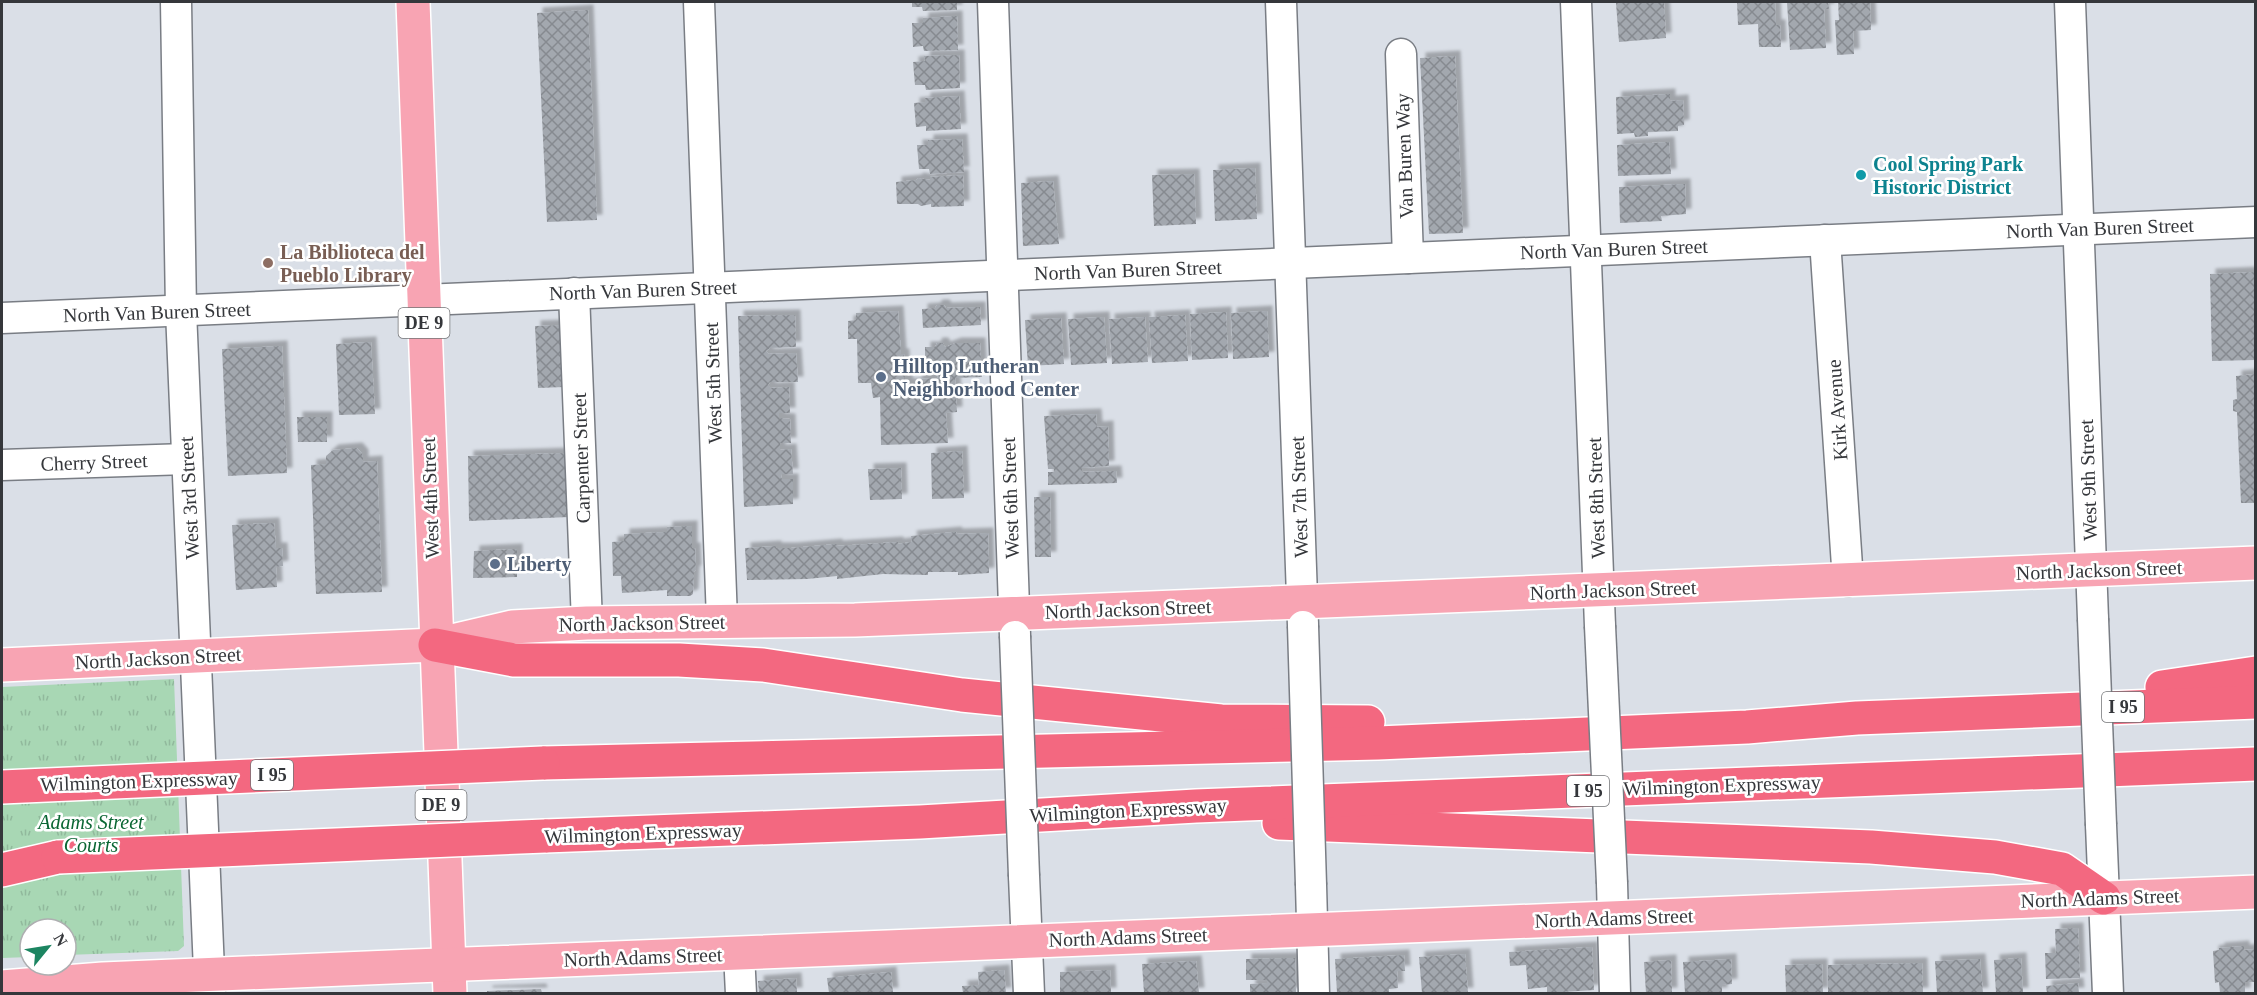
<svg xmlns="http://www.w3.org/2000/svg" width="2257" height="995" font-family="Georgia,serif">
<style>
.park{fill:url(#park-tufts)}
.building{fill:url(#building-cross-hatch);filter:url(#shadow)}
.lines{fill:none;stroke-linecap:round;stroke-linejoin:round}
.minor-casing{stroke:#797d84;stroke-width:33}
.major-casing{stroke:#fff;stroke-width:36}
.highway-casing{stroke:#fff;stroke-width:36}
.minor{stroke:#fff;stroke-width:30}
.major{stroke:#f8a4b3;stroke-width:33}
.highway{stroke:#f36880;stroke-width:33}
.minor-bridge-casing{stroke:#797d84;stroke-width:33;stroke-linecap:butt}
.highway-bridge-casing{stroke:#fff;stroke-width:36;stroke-linecap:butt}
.minor-bridge{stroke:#fff;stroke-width:30}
.highway-bridge{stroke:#f36880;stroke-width:33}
.culture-dot{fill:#0f9aa8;stroke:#fff;stroke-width:2}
.education-dot{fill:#8d6e63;stroke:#fff;stroke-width:2}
.service-dot{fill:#5c6f8a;stroke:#fff;stroke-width:2}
.labels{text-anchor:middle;stroke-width:5;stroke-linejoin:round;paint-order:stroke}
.shield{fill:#fff;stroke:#727376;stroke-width:1.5}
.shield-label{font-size:18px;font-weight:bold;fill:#35373b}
.street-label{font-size:20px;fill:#35373b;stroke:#fff}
.culture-label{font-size:20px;font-weight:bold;fill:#0d838f;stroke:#fff;text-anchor:start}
.education-label{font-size:20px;font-weight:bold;fill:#785e54;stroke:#fff;text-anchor:start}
.service-label{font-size:20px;font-weight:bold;fill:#4e5e75;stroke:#fff;text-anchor:start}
.park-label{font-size:20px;font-style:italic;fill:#0a6633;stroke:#fff}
</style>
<defs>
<pattern id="park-tufts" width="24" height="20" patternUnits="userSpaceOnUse" patternTransform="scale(1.5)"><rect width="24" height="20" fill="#a8d7b4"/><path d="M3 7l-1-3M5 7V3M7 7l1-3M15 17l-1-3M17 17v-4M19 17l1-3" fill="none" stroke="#91b99c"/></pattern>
<pattern id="building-cross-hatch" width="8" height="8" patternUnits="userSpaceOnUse" patternTransform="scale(1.5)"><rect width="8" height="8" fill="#a3a8af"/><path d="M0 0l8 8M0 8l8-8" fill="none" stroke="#868a90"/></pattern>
<filter id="shadow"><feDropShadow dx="5.5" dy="-5.5" stdDeviation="1.5" flood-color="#0004"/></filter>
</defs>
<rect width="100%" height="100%" fill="#dadfe7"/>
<polygon class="park" points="174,679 184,946 178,951 66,955 66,929 30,929 30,957 2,958 2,687"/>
<g class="building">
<polygon points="912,2 957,2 957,10 923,11 922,7 912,7"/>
<polygon points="1642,2 1664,2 1666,38 1619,42 1616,3"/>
<polygon points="1737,2 1775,2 1776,25 1780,25 1781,47 1759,47 1758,24 1738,25"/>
<polygon points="1787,2 1828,2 1829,9 1824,9 1826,48 1790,50"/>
<polygon points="1838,2 1870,2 1871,30 1853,31 1854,54 1837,55 1835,20 1839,20"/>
<polygon points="588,10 597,220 547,222 537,13"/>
<polygon points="957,16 958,50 924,51 923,46 913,47 912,23 923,23 923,18"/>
<polygon points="959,55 960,88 926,90 925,85 915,85 913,62 925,61 924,56"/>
<polygon points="1455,56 1463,233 1429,234 1420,58"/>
<polygon points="1670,94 1670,101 1683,100 1684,125 1678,126 1678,131 1648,132 1648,136 1635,137 1634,133 1617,134 1616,97"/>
<polygon points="959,96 961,129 926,131 926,126 916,127 914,103 925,102 925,98"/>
<polygon points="962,139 964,172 930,174 929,169 919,169 917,145 928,145 928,140"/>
<polygon points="1669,142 1671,174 1618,176 1617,145"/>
<polygon points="1255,168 1257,219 1215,221 1213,170"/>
<polygon points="1194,174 1196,224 1154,226 1152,175"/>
<polygon points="963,175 964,206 931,207 931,204 921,206 918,204 897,204 896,182 916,180 918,178 930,180 930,177"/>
<polygon points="1053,181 1059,244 1023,246 1021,183"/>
<polygon points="1685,184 1686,214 1661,216 1662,221 1620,223 1619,187"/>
<polygon points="2256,272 2256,360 2212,361 2210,274"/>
<polygon points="937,305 944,305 946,308 980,307 981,325 923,328 922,309 935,308"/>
<polygon points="898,311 901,354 904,354 905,380 907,380 908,384 917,383 917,379 938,378 937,374 925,375 925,347 935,347 937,343 943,343 945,347 956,343 980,343 982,377 955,378 957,412 946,413 948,443 881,445 880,397 873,398 871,383 858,383 857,339 848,339 848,321 856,320 856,313"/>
<polygon points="1267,311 1269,357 1233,359 1231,313"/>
<polygon points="1226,312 1228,358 1192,360 1190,314"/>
<polygon points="795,315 796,347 770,348 766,351 769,354 796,353 798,382 770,382 768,385 771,388 789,387 790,413 779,413 779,418 790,419 791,443 780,443 780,450 791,449 793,474 782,474 781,477 782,479 793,479 793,504 744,507 738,316"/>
<polygon points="1185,315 1188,361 1152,363 1149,317"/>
<polygon points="1104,317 1107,363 1071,365 1068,319"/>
<polygon points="1145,317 1148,362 1112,364 1109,319"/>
<polygon points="1061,318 1064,364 1028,366 1025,320"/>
<polygon points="562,325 564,387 538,388 535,326"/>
<polygon points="371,342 375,414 339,415 336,344"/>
<polygon points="282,346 287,473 228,476 222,349"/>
<polygon points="2256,374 2256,503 2241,503 2237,412 2233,411 2233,400 2237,399 2236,376"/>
<polygon points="1096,414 1097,427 1108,426 1109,466 1082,468 1082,472 1116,471 1117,483 1048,485 1048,472 1054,472 1054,469 1048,469 1044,416"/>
<polygon points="297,417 327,417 327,442 298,442"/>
<polygon points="357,448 363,455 363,462 377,461 382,592 316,594 311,465 326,464 326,456 333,450"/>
<polygon points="962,451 964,498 932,499 931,453"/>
<polygon points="566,453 569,517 469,521 468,456"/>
<polygon points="901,468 902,499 870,500 868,469"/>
<polygon points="1034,497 1050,497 1051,557 1035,557"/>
<polygon points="274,523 276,548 282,548 283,566 276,567 277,587 236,590 232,525"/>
<polygon points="692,526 692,548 695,548 696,570 694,572 693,594 690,596 667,596 667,590 622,593 621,576 613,576 612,542 624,541 624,534 667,532 667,527"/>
<polygon points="956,532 957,534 988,533 989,573 958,575 958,572 928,572 928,575 883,574 837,579 837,576 807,579 747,580 745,548 776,546 776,548 791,548 837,544 837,546 898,542 898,544 912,542 911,536"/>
<polygon points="517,549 517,577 473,578 474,551"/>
<polygon points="2078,928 2080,978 2046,979 2045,953 2056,953 2055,929"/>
<polygon points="2244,946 2244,950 2256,949 2256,982 2245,982 2245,993 2220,993 2219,982 2215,983 2213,951 2219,950 2219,948"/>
<polygon points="1592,947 1594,990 1547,993 1547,987 1528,989 1526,965 1510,966 1509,952"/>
<polygon points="1465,954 1468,993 1422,993 1419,957"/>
<polygon points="1404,955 1405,971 1397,971 1398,988 1389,989 1389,993 1337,993 1335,959"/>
<polygon points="1295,958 1296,993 1250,993 1250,984 1267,983 1267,980 1246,980 1246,959"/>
<polygon points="2021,958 2023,993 1996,993 1994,960"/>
<polygon points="1731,959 1732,984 1722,985 1722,993 1685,993 1683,962"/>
<polygon points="1980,959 1983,993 1937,993 1935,961"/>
<polygon points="1671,960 1672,993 1646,993 1644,962"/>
<polygon points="1196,961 1199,993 1144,993 1142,964"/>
<polygon points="1922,963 1923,993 1828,993 1828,965"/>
<polygon points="1822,964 1823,993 1786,993 1785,965"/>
<polygon points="1004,970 1006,993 963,993 962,986 979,985 978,972"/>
<polygon points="1110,970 1111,993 1060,993 1060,972"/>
<polygon points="891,972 893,993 829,993 827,978"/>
<polygon points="796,978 797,993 759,993 758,981"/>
<polygon points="2078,983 2079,993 2047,993 2046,986"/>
<polygon points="541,989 542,993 487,993 487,991"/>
</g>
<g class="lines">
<g class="minor-casing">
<g id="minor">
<polyline points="176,2 181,311 210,994"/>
<polyline points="699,2 722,620"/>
<polyline points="993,2 1015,636"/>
<polyline points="1281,2 1303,625"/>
<polyline points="1576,2 1600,626"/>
<polyline points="2070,2 2093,619"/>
<polyline points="1401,54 1408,258"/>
<polyline points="1825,240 1848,581"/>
<polyline points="574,293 587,623"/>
<polyline points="2,318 2256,222"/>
<polyline points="2,465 187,459"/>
<polyline points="2101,825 2108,994"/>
<polyline points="1024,876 1029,994"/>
<polyline points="1612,883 1615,994"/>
<polyline points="1311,885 1314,994"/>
<polyline points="739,953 741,994"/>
</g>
</g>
<g class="major-casing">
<g id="major">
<polyline points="413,2 450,994"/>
<polyline points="2,665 435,645 512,627 587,623 855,620 2256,563"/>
<polyline points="2,987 103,979 414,966 2256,892"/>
</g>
</g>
<g class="highway-casing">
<g id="highway">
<polyline points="435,645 514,660 679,660 763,665 962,695 1221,721 1368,722"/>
<polyline points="2162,687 2256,673"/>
<polyline points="543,763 1378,743 1747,727 1857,718 2256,702"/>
<polyline points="1279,823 1871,847 1995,857 2062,869 2104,898"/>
<polyline points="545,836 920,822 1196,806 2256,764"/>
<polyline points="2,870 58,857"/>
</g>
</g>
<use href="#minor" class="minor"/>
<use href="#major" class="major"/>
<use href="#highway" class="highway"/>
<g class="minor-bridge-casing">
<g id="minor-bridge">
<polyline points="2093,619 2101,825"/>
<polyline points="1303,626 1311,885"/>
<polyline points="1600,626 1612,883"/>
<polyline points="1015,636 1024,876"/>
</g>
</g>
<g class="highway-bridge-casing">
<g id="highway-bridge">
<polyline points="2,787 543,763"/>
<polyline points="58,857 545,836"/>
</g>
</g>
<use href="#minor-bridge" class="minor-bridge"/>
<use href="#highway-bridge" class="highway-bridge"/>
</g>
<circle class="culture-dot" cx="1861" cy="175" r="6"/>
<circle class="education-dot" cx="268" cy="263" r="6"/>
<g class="service-dot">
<circle cx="881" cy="377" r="6"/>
<circle cx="495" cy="564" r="6"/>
</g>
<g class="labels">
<g class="shield">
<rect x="398.5" y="308" width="51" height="30" rx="4.5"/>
<rect x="2102" y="692" width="42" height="30" rx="4.5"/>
<rect x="251" y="760" width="42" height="30" rx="4.5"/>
<rect x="1567" y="776" width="42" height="30" rx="4.5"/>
<rect x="415.5" y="790" width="51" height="30" rx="4.5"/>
</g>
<g class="shield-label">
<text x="424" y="329">DE 9</text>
<text x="2123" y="713">I 95</text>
<text x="272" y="781">I 95</text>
<text x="1588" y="797">I 95</text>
<text x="441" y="811">DE 9</text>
</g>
<g class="street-label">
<text transform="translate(1404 156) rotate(-92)" y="7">Van Buren Way</text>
<text transform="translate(2100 228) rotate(-2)" y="7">North Van Buren Street</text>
<text transform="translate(1614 249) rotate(-2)" y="7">North Van Buren Street</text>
<text transform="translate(1128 270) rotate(-2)" y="7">North Van Buren Street</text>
<text transform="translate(643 290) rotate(-2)" y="7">North Van Buren Street</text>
<text transform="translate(157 312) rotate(-2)" y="7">North Van Buren Street</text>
<text transform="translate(713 383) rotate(-92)" y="7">West 5th Street</text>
<text transform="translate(1837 410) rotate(-94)" y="7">Kirk Avenue</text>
<text transform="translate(581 458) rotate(-92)" y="7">Carpenter Street</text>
<text transform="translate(94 462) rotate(-2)" y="7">Cherry Street</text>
<text transform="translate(2088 480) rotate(-92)" y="7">West 9th Street</text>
<text transform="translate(1299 497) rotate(-92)" y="7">West 7th Street</text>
<text transform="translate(189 498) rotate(-93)" y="7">West 3rd Street</text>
<text transform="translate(430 498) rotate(-92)" y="7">West 4th Street</text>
<text transform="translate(1010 498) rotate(-92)" y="7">West 6th Street</text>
<text transform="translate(1596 498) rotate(-92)" y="7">West 8th Street</text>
<text transform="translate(2099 570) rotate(-2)" y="7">North Jackson Street</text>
<text transform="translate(1613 590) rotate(-2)" y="7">North Jackson Street</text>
<text transform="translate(1128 609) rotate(-2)" y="7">North Jackson Street</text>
<text transform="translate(642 623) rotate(-1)" y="7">North Jackson Street</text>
<text transform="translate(158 658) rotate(-3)" y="7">North Jackson Street</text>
<text transform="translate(139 781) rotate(-2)" y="7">Wilmington Expressway</text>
<text transform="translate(1722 785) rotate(-2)" y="7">Wilmington Expressway</text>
<text transform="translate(1128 810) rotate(-3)" y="7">Wilmington Expressway</text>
<text transform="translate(643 833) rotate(-2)" y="7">Wilmington Expressway</text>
<text transform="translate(2100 898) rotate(-2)" y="7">North Adams Street</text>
<text transform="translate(1614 918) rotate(-2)" y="7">North Adams Street</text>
<text transform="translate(1128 937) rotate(-2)" y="7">North Adams Street</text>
<text transform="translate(643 957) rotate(-2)" y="7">North Adams Street</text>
</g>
<g class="culture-label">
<text x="1873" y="171">Cool Spring Park<tspan x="1873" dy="23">Historic District</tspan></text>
</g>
<g class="education-label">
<text x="280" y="259">La Biblioteca del<tspan x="280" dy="23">Pueblo Library</tspan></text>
</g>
<g class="service-label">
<text x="893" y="373">Hilltop Lutheran<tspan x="893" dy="23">Neighborhood Center</tspan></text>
<text x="507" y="571">Liberty</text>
</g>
<g class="park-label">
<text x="91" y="829">Adams Street<tspan x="91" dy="23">Courts</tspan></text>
</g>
</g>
<rect width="2257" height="995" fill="none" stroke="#35373b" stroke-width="6"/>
<g transform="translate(48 947) rotate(60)"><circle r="28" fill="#ffffff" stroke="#aeafb1" stroke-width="1.5"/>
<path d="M0-4.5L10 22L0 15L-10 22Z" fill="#1c8561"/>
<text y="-9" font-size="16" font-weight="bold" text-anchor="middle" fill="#35373b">N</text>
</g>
</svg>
